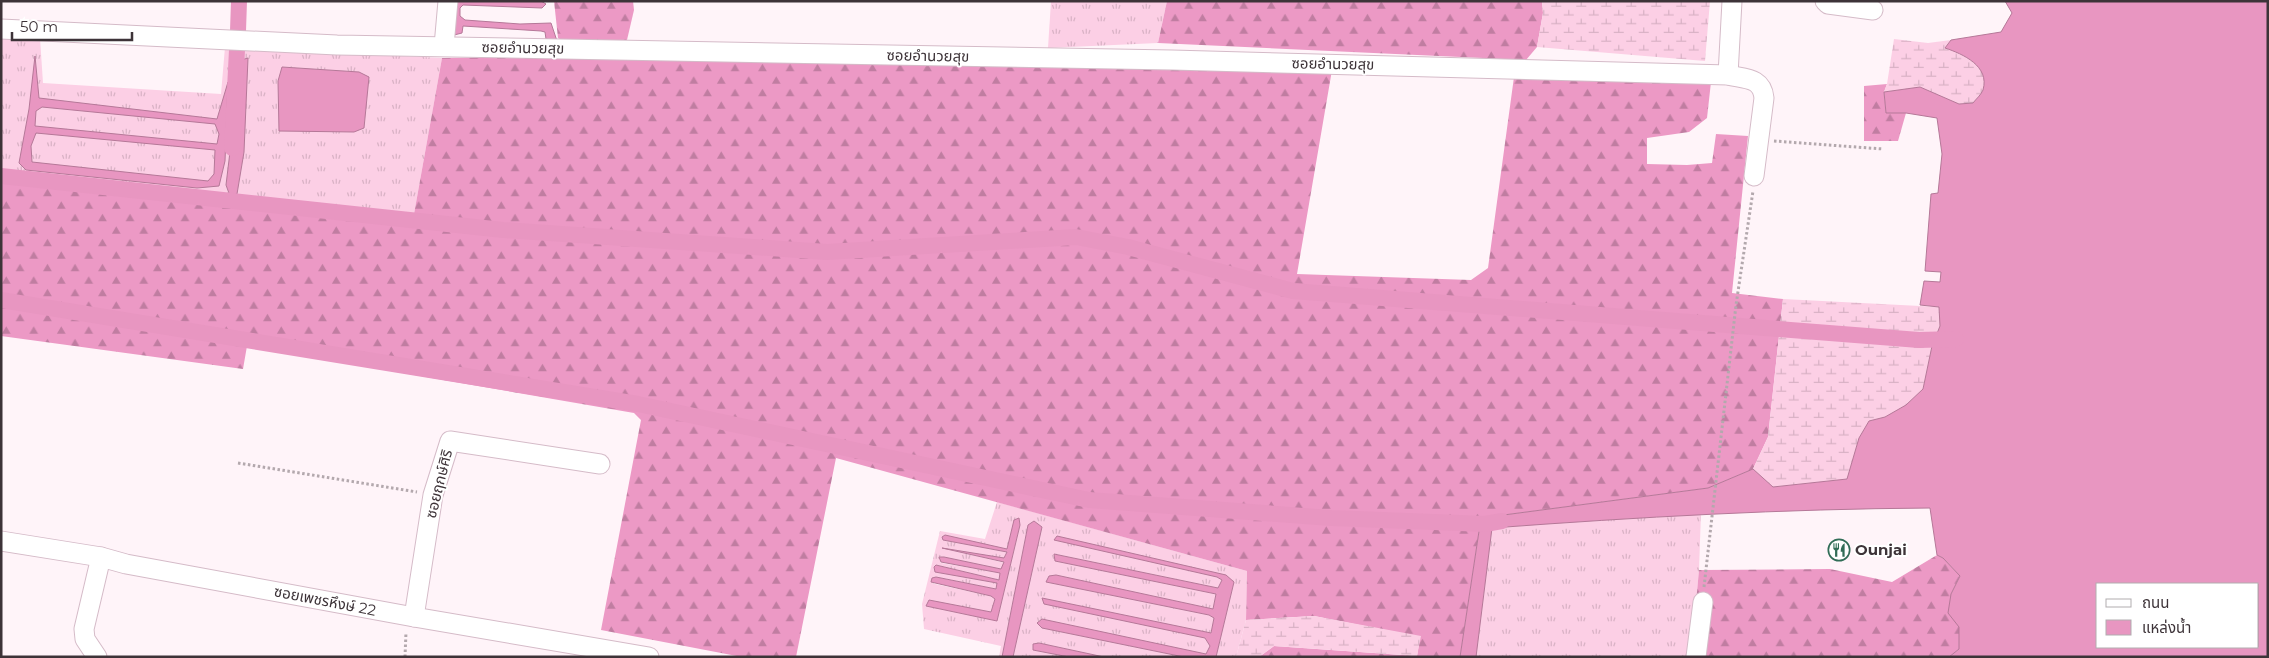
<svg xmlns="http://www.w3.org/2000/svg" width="2269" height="658" font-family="Montserrat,'Noto Sans Thai',sans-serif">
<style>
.grass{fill:url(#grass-tufts);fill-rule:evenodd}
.forest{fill:url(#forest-firs)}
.wetland{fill:url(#wetland-marsh)}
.water{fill:#e896c1;stroke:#b57898;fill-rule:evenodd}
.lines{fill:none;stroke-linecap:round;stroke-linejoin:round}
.canal{stroke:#e896c1;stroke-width:16}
.minor-casing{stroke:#d5bbc8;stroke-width:21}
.path{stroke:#b3a8ad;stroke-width:3;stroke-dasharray:2.5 2.5;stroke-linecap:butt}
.minor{stroke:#fff;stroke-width:19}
.labels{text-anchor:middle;stroke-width:4;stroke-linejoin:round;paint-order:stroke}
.street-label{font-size:15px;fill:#3d3338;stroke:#fff}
.poi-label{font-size:15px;font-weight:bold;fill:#3d3338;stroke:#fff;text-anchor:start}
</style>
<defs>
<pattern id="grass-tufts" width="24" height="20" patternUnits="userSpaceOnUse" patternTransform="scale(1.25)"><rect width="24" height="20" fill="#fccfe5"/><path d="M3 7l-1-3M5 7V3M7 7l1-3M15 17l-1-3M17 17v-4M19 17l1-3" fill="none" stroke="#d9b2c5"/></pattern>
<pattern id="forest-firs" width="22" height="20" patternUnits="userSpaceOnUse" patternTransform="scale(1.25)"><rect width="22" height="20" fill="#ec99c5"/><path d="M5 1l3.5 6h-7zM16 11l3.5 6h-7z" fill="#c07da1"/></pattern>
<pattern id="wetland-marsh" width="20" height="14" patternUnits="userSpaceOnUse" patternTransform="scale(1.25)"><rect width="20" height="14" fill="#fccfe5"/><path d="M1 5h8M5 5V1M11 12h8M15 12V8" fill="none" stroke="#d9b2c5"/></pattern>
</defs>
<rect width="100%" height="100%" fill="#fff4f9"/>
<g class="grass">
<polygon points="1051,1 1167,1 1158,43 1048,48"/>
<path d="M 40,38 L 43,83 L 221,94 L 225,47 L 442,58 L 414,214 L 223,201 L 1,172 L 1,39 ZM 247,58 L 244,152 L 237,194 L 230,196 L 226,185 L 240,60 ZM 283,67 L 359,72 L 368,77 L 364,128 L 278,82 Z"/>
<path d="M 997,502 L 1247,571 L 1246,620 L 1236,657 L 1216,657 L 1234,582 L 1217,577 L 1222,580 L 1218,588 L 1055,554 L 1055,561 L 1216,594 L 1213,609 L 1056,575 L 1046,582 L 1209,615 L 1214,618 C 1213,628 1213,632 1205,638 L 1210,646 L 1206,654 L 1042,628 L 1184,657 L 1104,657 L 1039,643 L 1033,650 L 1069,657 L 1013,657 L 1042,527 L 1034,521 L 1028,525 L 1002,657 L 999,657 L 1001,646 L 924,629 L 922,604 L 940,531 L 985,539 ZM 1019,518 L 1020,525 L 997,621 L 926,606 L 991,612 L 995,599 L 991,596 L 935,584 L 932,583 L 932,579 L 943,578 L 996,589 L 998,583 L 936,572 L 937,565 L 999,580 L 1001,573 L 941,563 L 939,557 L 944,557 L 1001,569 L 1005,563 L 953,550 L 1004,559 L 1007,552 L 943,540 L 942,537 L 1007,549 Z"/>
<polygon points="1701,513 1699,570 1691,657 1476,657 1492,528"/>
</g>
<g class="forest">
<polygon points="554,1 633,1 634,10 627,40 618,46 567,44 558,38"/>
<polygon points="1167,1 1542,1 1543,13 1537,47 1526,60 1158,43"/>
<polygon points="573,57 1332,70 1297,274 1471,280 1488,268 1514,77 1711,82 1707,118 1689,132 1647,138 1647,164 1687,165 1712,163 1716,134 1748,136 1732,293 1783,299 1768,437 1753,469 1708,488 1481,518 1460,657 1259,657 1274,646 1417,656 1420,637 1314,616 1246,620 1247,571 836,458 796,657 742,657 601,630 641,420 634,413 247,346 243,369 1,336 1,172 223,201 414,214 442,58"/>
<polygon points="1887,84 1884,92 1886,113 1906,113 1898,141 1864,141 1864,86"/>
<polygon points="1937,555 1943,558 1960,576 1951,594 1959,627 1959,649 1949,657 1691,657 1699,570 1830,569 1892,582"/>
</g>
<g class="wetland">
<polygon points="1542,1 1710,1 1705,61 1537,47 1543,13"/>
<path d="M 1894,39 L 1928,43 L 1951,40 L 1946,48 C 1963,55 1991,66 1983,91 C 1981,95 1976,99 1973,103 L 1959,104 L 1920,87 L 1884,92 L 1887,84 Z"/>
<polygon points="1783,299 1940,307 1940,326 1932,346 1923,389 1906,405 1885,417 1869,421 1859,438 1848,479 1773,487 1753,469 1768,437"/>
<polygon points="1314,616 1421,636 1417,656 1274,646 1259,657 1236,657 1246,620"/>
</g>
<g class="water">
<polygon points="455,1 541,1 546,4 542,8 463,5 460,8 460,16 465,20 520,24 551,23 557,41 546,39 545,32 541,31 463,26 462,33 454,35"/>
<path d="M 2005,1 L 2268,1 L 2268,657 L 1949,657 L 1959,649 L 1959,627 L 1948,613 L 1951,594 L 1960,576 L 1943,558 L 1937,555 L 1930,508 C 1783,509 1639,517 1492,528 L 1476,657 L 1460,657 L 1481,518 L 1708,488 L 1753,469 L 1773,487 L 1847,479 L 1859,438 L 1869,421 L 1885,417 L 1906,405 L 1923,389 L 1932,346 L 1940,326 L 1939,307 L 1920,305 L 1924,281 L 1940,282 L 1941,272 L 1925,271 L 1931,194 L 1938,193 L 1942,154 L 1937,118 L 1906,113 L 1886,113 L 1884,92 L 1920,87 L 1959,104 L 1973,103 C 1976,99 1981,95 1983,90 C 1990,66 1963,54 1945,48 L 1951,40 L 2001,32 L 2012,13 ZM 2098,584 L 2258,584 L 2258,647 L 2098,647 Z"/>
<path d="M 35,56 L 39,98 L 217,119 L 228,82 L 225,161 L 219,186 L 197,188 L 26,170 L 19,163 L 29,109 ZM 42,107 L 215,124 L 219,134 L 217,144 L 35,126 L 36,111 ZM 36,133 L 215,150 L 214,174 L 208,181 L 32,162 L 31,146 Z"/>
<polygon points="248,58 244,152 237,194 230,196 226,185 241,60"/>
<polygon points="282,67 359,72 369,77 364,128 354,132 279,131 278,81"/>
<polygon points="1019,518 1020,525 997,621 926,606 929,600 991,612 995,599 991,596 931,582 932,578 936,577 996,589 997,583 935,572 934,567 936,565 999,580 1000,573 941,562 939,557 944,557 1001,569 1004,562 942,548 1004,558 1007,552 943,540 942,537 945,535 1007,549 1014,520"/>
<polygon points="1034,521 1042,527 1013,657 1002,657 1028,525"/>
<polygon points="1057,536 1226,575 1234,582 1216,657 1184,657 1042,628 1037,623 1042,619 1206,654 1210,646 1205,638 1044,604 1042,598 1211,633 1214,618 1209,615 1046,582 1049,576 1056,575 1213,609 1216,594 1055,561 1054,554 1218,588 1222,580 1217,577 1054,540"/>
<polygon points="1039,643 1104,657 1069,657 1033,650 1033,644"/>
</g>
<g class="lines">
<g class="canal">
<polyline points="238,31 239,1"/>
<polyline points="232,148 237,50"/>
<polyline points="1,176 503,230 827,252 1076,237 1128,247 1293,291 1919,340 1956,339"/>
<polyline points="1,300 638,404 1089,500 1331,518 1485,524 1502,521"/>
</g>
<g class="minor-casing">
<g id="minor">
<polyline points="1825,1 1828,4 1873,10"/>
<path d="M 1,29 L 337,45 L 1172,60 L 1728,75 C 1745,79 1762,77 1764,98 L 1754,176"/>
<polyline points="444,46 448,1"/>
<polyline points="1728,75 1732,1"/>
<polyline points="1,541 101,557 126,564 414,617 649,657"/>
<polyline points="414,617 433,495 450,441 600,464"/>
<polyline points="97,657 85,639 84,629 101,557"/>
<polyline points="1696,657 1703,602"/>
</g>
</g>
<g class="path">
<polyline points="1774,141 1883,149"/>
<polyline points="238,463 417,492"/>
<polyline points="1704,587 1736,305 1753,191"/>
<polyline points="405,657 406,632"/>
</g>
<use href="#minor" class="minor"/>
</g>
<defs>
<g id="restaurant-ring" transform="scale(1.125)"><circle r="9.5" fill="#fff" stroke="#316d57" stroke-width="1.5"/><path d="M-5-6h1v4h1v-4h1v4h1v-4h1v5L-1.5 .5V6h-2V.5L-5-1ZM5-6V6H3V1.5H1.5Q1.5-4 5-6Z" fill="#316d57"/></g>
</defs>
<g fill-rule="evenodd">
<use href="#restaurant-ring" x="1839" y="550"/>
</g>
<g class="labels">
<g class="street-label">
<text transform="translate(523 48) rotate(1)" y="5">ซอยอำนวยสุข</text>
<text transform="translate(928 56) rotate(1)" y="5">ซอยอำนวยสุข</text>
<text transform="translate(1333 64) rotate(1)" y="5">ซอยอำนวยสุข</text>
<text transform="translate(439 484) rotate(-76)" y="5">ซอยฤกษ์ศิริ</text>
<text transform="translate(325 601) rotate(11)" y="5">ซอยเพชรหึงษ์ 22</text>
</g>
<g class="poi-label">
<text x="1855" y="555">Ounjai</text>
</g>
</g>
<rect width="2269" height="658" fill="none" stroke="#3d3338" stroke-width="5"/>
<rect x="2096" y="583" width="162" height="65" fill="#ffffff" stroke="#b1adaf"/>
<rect x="2106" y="599" width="25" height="8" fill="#ffffff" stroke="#b1adaf"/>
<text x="2142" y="608" font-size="15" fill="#3d3338">ถนน</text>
<rect x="2106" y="620" width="25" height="15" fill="#e896c1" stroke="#b1adaf"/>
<text x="2142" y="633" font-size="15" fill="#3d3338">แหล่งน้ำ</text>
<path d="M12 32v8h120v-8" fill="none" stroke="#3d3338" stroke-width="2.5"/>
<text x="20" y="32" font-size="15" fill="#3d3338" stroke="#ffffff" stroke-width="4" paint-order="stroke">50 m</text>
</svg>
